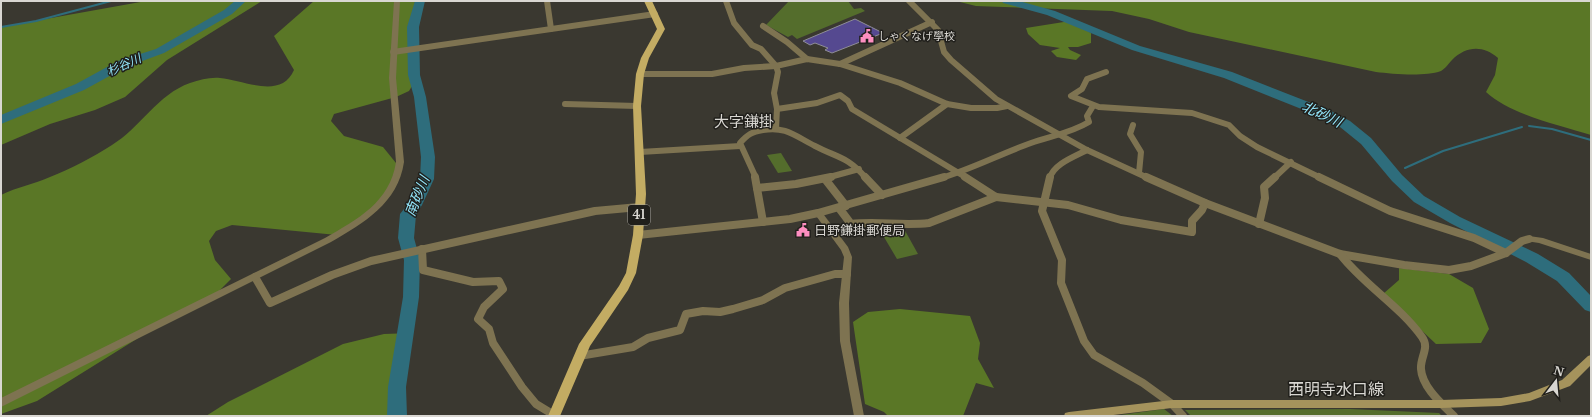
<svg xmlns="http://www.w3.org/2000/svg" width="1592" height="417" font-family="'Libre Baskerville','Noto Sans JP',serif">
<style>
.green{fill:#546d2c}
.forest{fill:#5a7726}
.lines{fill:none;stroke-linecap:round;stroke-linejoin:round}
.stream{stroke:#2e6d7c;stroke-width:2}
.river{fill:#2e6d7c;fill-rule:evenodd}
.building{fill:#554990;stroke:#8e8d97}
.minor-far1{stroke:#7e7351;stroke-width:6}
.minor{stroke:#7e7351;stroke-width:8}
.tertiary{fill:#7e7351;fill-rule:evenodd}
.secondary{fill:#a5935c;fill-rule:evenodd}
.primary{fill:#c3ac63;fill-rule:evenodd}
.labels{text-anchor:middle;stroke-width:3;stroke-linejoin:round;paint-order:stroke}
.far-poi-label{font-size:11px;fill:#d9d7d2;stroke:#201f1b;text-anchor:start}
.far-water-label{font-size:12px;font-style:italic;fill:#92e5fa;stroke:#201f1b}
.shield{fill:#201f1b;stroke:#a2a09b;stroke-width:1}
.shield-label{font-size:12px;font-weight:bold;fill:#d9d7d2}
.poi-label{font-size:13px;fill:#d9d7d2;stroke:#201f1b;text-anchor:start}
.water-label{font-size:14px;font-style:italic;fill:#92e5fa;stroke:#201f1b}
.quarter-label{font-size:15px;fill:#d9d7d2;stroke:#201f1b}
.near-street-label{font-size:16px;fill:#d9d7d2;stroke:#201f1b}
</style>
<rect width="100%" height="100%" fill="#3a3830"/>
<g class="green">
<polygon points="789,1 848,1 854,9 861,8 865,11 797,39 792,35 788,37 766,25"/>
<polygon points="781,153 792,171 778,173 767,155"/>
<polygon points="903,227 918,254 897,259 881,232"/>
<polygon points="1164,409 1173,416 1113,416"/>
<polygon points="1350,409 1439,413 1442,416 1191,416 1185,410"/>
</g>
<g class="forest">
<polygon points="146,1 262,1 167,60 125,97 95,110 50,124 1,145 1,27"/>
<path d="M 314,1 L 415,1 L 412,86 L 409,91 L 396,97 L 334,114 L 331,121 L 344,136 L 383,147 L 396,163 L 396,180 L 370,213 L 337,235 L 232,225 L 216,231 L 209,241 L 215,260 L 231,279 L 213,297 L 164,322 L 37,401 L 1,414 L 1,195 C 17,187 34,184 50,177 C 71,169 93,157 112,145 C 140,128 158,94 190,83 C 200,80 210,77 220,78 C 244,80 281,100 294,70 L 274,36 Z"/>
<path d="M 956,1 L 1591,1 L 1591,135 C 1559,125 1511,115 1486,92 L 1495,75 L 1498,58 C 1483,45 1466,46 1452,60 C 1449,63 1445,69 1441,71 C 1424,77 1393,74 1376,72 L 1189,32 L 1149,19 L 1112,11 L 976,6 Z"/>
<polygon points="1070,21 1091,33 1091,43 1078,47 1068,47 1070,50 1081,55 1076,60 1057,57 1051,51 1060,48 1040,45 1028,34 1026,28"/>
<polygon points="1399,268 1449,274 1473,288 1489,329 1481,343 1436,344 1383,294 1399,280"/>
<polygon points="900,309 970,316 980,343 978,359 994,388 976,383 963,416 888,416 884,412 865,404 853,322 868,312"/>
<polygon points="413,333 397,416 206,416 228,402 343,344 384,334"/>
</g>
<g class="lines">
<g class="stream">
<polyline points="1,27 36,21 111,1"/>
<polyline points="1529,126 1552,129 1591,140"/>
<polyline points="1387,168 1392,168"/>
<polyline points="1405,168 1443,151 1522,127"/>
</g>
<g class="river">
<polygon points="235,1 246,1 232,14 164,53 126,67 84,90 1,124 1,115 76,84 118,61 156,49 224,10"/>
<polygon points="415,1 425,1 419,27 420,75 426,97 435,157 434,179 422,205 416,215 414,238 420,260 419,297 406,387 407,416 387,416 388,387 403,297 404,260 398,238 400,214 408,204 420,179 421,157 414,97 408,75 407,27"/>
<polygon points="1002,1 1019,1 1055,11 1140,46 1232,72 1329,110 1350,121 1371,138 1402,175 1424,196 1460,217 1538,254 1569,273 1591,296 1591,312 1585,310 1557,281 1526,262 1450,223 1414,202 1392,181 1361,144 1340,127 1319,116 1224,78 1132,50 1047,15 1003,3"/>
</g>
</g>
<polygon class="building" points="855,19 883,33 832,53 825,50 828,48 815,43 810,45 803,41"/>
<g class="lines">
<g class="minor-far1">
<polyline points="547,1 551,29"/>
<polyline points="726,1 734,23 752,45 761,49 776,66 778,72 774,93 777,109 776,128"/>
<polyline points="909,1 938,30 944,52 951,60 996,99 1087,150 1148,178"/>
<polyline points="763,26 787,42 807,59"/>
<polyline points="393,52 655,14"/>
<polyline points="840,64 932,22"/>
<polyline points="1106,72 1087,79 1082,89 1071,96 1099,107 1192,113 1229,125 1240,136 1257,147 1321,178"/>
<polyline points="640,74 712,74 744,68 776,66 807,59 840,64 900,83 947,104 971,108 997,108 1007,106"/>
<polyline points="565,104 637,106"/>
<polyline points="777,109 817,103 840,95 848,101 852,109 967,178"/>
<polyline points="1133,125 1130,134 1141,152 1139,173"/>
<polyline points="900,138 947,104"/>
<polyline points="640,152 740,146"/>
<path d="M 756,178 L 740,143 C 748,134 752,132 763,130 C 786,126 795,136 815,146 C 838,158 847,156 866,178"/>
<polyline points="826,178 859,169"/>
<path d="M 941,178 C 972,169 1000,154 1031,143 C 1051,136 1071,133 1089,122 L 1087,116 L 1093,106"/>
<path d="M 1050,178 C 1053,164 1076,156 1087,150"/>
<polyline points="1274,178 1291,162"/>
</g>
<g class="minor">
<polyline points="755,177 763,222"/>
<polyline points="865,177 882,195"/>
<polyline points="965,177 996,197 1068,205 1121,220 1192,232 1192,221 1202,210 1205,203"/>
<polyline points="1050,177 1042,211 1062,260 1061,283 1084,341 1094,355 1143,383 1172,404 1183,416"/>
<polyline points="1146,177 1205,203 1340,254 1404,265 1449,270 1471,266 1506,253 1522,241 1529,239"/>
<polyline points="1319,177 1390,211 1474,238 1506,253"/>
<polyline points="825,179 846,206"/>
<polyline points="757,188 796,184 831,177"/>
<path d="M 839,208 L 851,224 C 877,221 903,226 929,223 L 996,197"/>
<polyline points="1259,224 1265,198 1264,187 1275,177"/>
<polyline points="638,235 790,219 818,213 944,177"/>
<polyline points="422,249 423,270 473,282 499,281 503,289 484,307 478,319 489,329 493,343 522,387 536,404 554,415"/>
<path d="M 1340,254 C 1364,285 1399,305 1422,337 C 1430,348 1420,357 1421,369 C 1422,387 1442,404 1454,416"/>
<polyline points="255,277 270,303 332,275 371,261 595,211 639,207"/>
<polyline points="579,356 633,347 648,338 680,330 686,314 703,311 720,312 733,309 763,300 785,288 835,274 847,274"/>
</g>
<g class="tertiary">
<path d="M 394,1 L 400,1 L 396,78 L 404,162 C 398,203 364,223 331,242 L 1,407 L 1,398 L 325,238 C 358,219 390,202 396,162 L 389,78 Z"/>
<polygon points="818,210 821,211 848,247 852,257 849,303 850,341 864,416 854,416 840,341 839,303 844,257 841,250 814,213"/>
<polygon points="1529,236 1543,238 1591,254 1591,260 1539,243 1526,241 1525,239"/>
</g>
<polygon class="secondary" points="1591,355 1591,365 1570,386 1530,401 1501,406 1441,408 1172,408 1105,416 1064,416 1065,413 1069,412 1172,400 1441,400 1501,398 1529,393 1562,380 1588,356"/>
<polygon class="primary" points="644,1 652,1 665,29 649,58 644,74 641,106 646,194 643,235 636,273 628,290 590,346 560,416 548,416 579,344 619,286 626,273 633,235 636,194 633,106 636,74 641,58 657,29"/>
</g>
<defs>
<g id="civic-bare" transform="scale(1.08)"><path d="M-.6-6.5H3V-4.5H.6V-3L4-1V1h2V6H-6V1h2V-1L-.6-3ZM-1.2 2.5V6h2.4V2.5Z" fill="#fd8ec0" stroke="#201f1b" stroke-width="2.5" paint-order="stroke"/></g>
</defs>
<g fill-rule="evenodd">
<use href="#civic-bare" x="867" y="36"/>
<use href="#civic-bare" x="803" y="230"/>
</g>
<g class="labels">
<g class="far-poi-label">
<text x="878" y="40">しゃくなげ學校</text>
</g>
<g class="far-water-label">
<text transform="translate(124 65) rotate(-24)" y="4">杉谷川</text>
</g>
<rect class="shield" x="628" y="205" width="22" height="20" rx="3"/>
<g class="shield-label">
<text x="639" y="219">41</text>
</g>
<g class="poi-label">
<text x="814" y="235">日野鎌掛郵便局</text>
</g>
<g class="water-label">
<text transform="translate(1322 114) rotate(25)" y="5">北砂川</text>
<text transform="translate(417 196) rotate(-68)" y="5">南砂川</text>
</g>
<g class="quarter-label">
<text x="744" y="127">大字鎌掛</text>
</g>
<g class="near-street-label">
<text x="1336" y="395">西明寺水口線</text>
</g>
</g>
<rect width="1592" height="417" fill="none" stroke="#d9d7d2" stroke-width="4"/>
<g transform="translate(1556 381) rotate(16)" stroke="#201f1b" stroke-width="3" paint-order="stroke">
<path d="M0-3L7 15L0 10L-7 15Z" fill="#d9d7d2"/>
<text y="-6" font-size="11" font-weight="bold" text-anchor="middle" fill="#d9d7d2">N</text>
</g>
</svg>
